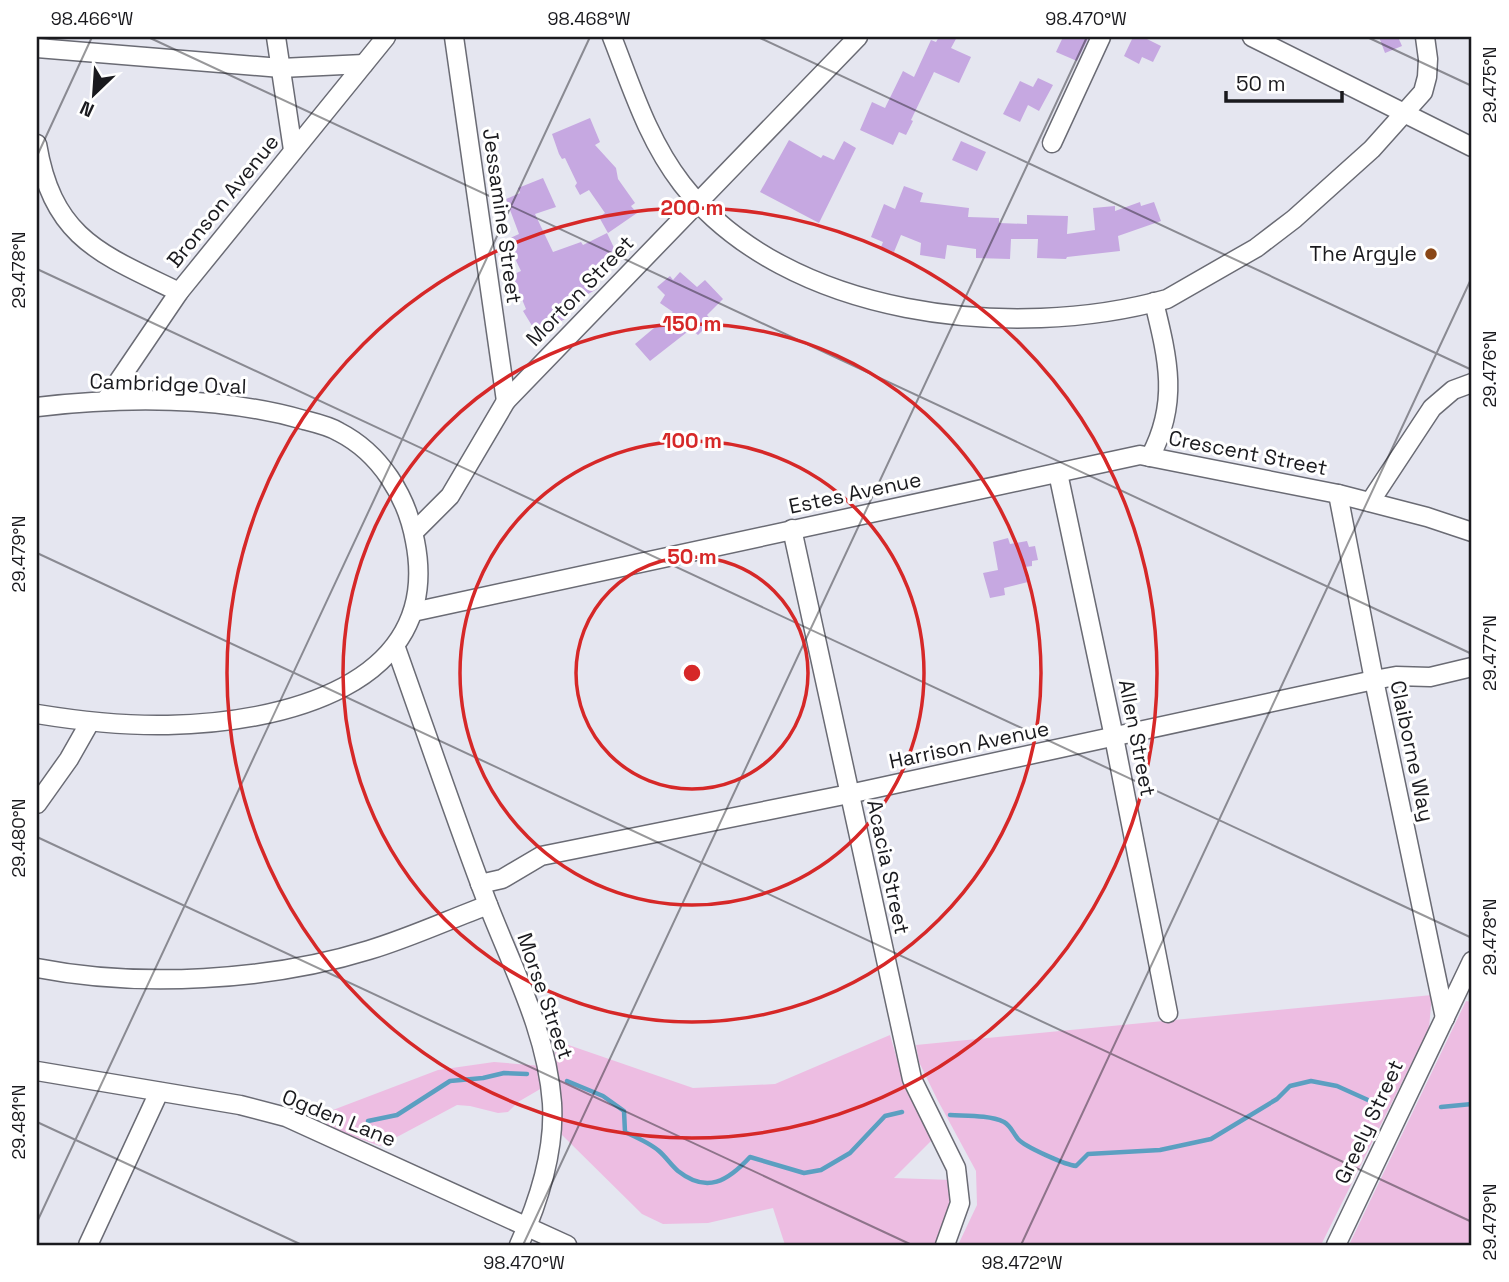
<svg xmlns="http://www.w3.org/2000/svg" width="1509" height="1282" font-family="'Space Grotesk',sans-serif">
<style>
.green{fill:#edbde2}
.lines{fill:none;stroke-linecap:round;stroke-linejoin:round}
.stream{stroke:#5b9fc1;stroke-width:4.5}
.building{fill:#c6a8e1}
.street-casing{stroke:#6a6b74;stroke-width:21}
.street{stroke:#fff;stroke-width:18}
.ticks{fill:none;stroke:#1a1a1e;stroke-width:2;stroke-opacity:0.45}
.ring{fill:none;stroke:#d62828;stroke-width:3.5}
.poi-dot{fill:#8a4717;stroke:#fff;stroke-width:2.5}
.labels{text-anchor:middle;stroke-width:6;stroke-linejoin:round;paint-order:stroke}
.street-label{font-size:21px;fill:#1a1a1e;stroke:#fff}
.poi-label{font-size:21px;fill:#1a1a1e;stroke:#fff;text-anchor:end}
.centre{fill:#d62828;stroke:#fff;stroke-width:3.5}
.ring-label{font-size:21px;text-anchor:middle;font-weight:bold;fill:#d62828;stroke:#fff;stroke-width:6;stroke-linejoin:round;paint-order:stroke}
.neatline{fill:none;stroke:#1a1a1e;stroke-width:2.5}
.ticks-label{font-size:18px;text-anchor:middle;fill:#1a1a1e}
</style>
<rect width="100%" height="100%" fill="#e5e6f0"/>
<g class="green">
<polygon points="1432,995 1429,1028 1321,1245 958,1245 977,1205 976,1171 937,1099 919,1062 916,1045"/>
<polygon points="1466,1001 1472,1002 1472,1245 1349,1245"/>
<polygon points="890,1035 906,1090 933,1139 894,1178 952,1180 953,1203 937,1245 785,1245 773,1208 708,1223 663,1224 642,1214 562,1135 554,1040 693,1088 775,1084"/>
<polygon points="494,1062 542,1066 542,1088 518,1102 508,1112 498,1113 470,1106 457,1105 380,1146 329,1128 325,1119 325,1113 438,1070"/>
</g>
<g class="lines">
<g class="stream">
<path d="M 567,1081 L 603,1096 L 624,1111 L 625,1132 C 636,1137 650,1143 659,1151 C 666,1157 671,1165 678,1171 C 707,1194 728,1181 750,1157 L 804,1173 L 821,1170 L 850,1153 L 885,1116 L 902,1112"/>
<polyline points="1441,1107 1472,1104"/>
<path d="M 950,1115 C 967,1116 989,1115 1004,1122 C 1011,1126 1013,1133 1018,1139 C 1025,1147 1066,1165 1076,1166 L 1088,1154 L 1160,1150 L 1211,1139 L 1277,1099 L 1290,1086 L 1311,1081 L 1337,1086 L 1368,1100"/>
<polyline points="368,1121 397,1115 450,1081 483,1078 504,1073 527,1074"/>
</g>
</g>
<g class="building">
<polygon points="939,37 957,37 951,48 971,57 959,83 934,72 911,120 913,121 906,135 899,132 893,145 860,130 872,102 885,108 903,71 914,77 931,40 936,42"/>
<polygon points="1063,37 1089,37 1077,61 1056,52"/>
<polygon points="1133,37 1143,37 1161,46 1153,62 1142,57 1139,64 1124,56"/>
<polygon points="1379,37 1398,37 1402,46 1385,53"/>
<polygon points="1038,78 1053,85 1039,111 1028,105 1020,122 1003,114 1020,81 1033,87"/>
<polygon points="590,118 600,142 595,145 616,168 618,179 635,203 631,206 637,213 608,233 599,217 605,213 589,190 580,195 575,186 577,183 565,158 562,159 559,154 552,134"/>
<polygon points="789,140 821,158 823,155 834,160 844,141 856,148 819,223 760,192"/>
<polygon points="961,141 986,152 977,171 952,160"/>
<polygon points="543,178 556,207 535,214 553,252 581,242 583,245 607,233 617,254 613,256 615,261 589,274 597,289 572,303 574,307 562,313 565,319 537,334 523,311 526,309 512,275 521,271 506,240 519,234 506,199 520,193 518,188"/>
<polygon points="904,186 923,193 920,202 969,208 968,217 999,218 999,223 1027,224 1027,215 1068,216 1067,234 1095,230 1093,208 1115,206 1115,211 1140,202 1141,206 1154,202 1161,221 1118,236 1120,251 1067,257 1066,259 1037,258 1038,239 1011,239 1010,259 976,258 976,249 947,245 945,259 920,255 921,243 901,235 894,252 881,247 883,242 871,237 884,204 895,209"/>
<polygon points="680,272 697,287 705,280 723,299 707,315 712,321 698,335 691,329 650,361 635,344 673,312 660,303 665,295 657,287 670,276 673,280"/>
<polygon points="1008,538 1010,544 1027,541 1029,547 1035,546 1038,560 1032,561 1032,566 1025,567 1028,582 1004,588 1005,595 990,598 983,573 998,570 993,542"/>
</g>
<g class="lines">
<g class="street-casing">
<g id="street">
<polyline points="276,37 293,150"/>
<polyline points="454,37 506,401"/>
<path d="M 612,37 C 632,88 648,140 682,184 C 787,318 1013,342 1167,299 L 1256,248 L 1294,219 L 1372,149 L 1423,92 L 1427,77 L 1428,59 L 1425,37"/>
<polyline points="1252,37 1472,147"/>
<polyline points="37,48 281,68 364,64"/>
<polyline points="1052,143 1101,37"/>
<path d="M 37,144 C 53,239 101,254 179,292"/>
<polyline points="105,401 179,292 386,37"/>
<path d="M 37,407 C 122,397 221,396 304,420 C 316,423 329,426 339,432 C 380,453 407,496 415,541 C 444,687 278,723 168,725 C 124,726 80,721 37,714"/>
<path d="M 1150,457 C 1179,403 1168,359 1154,302"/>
<polyline points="1058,473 1114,737 1168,1013"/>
<polyline points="1338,494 1374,680 1445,1018"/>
<polyline points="1370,502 1432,408 1453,390 1472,383"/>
<polyline points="792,529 912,1079 956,1168 960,1203 945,1245"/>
<polyline points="414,532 450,496 506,401 858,37"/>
<polyline points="413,612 1140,455 1338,494 1427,517 1472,532"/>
<path d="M 396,648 C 426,732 455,818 487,902 C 512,967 547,1032 552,1103 C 555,1152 539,1201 519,1245"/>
<polyline points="37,804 69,759 90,722"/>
<polyline points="480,884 502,879 541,856 849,794 1374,680 1396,676 1430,677 1472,667"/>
<path d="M 37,968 C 139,988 269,981 369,950 C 409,938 448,920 488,905"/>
<polyline points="37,1071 240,1105 286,1117 567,1245"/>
<polyline points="88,1245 159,1092"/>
<polyline points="1336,1245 1472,961"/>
</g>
</g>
<use href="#street" class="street"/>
</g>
<path class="ticks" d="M 148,37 L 1472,654M 758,37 L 1472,370M 1367,37 L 1472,86M 37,156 L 92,37M 37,269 L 1472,938M 37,553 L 1472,1222M 37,837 L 912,1245M 37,1122 L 302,1245M 37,1222 L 590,37M 523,1245 L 1087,37M 1021,1245 L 1472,277"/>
<g class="ring">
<circle cx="692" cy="673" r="116"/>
<circle cx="692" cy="673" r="232"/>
<circle cx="692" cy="673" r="349"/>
<circle cx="692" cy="673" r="465"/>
</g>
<circle class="poi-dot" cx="1431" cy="254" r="7"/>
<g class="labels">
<g class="street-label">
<text transform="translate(223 201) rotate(-51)" y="7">Bronson Avenue</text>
<text transform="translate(502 216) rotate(82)" y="7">Jessamine Street</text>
<text transform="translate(580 291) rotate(-46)" y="7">Morton Street</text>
<text transform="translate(168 384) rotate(2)" y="7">Cambridge Oval</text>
<text transform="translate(1248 453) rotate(11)" y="7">Crescent Street</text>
<text transform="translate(855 493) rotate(-12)" y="7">Estes Avenue</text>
<text transform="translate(1137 738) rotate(79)" y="7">Allen Street</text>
<text transform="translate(969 745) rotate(-12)" y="7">Harrison Avenue</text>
<text transform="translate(1412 751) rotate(78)" y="7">Claiborne Way</text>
<text transform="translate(888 867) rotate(78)" y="7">Acacia Street</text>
<text transform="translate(545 996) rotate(71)" y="7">Morse Street</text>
<text transform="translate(339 1118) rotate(22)" y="7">Ogden Lane</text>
<text transform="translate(1369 1122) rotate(-65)" y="7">Greely Street</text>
</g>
<g class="poi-label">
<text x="1417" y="261">The Argyle</text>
</g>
</g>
<circle cx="692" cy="673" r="10" class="centre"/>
<g class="ring-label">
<text x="692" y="215">200 m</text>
<text x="692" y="331">150 m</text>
<text x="692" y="448">100 m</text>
<text x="692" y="564">50 m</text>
</g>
<rect width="1509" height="1282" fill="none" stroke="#ffffff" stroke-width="77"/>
<g transform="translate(94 94) rotate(205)" stroke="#ffffff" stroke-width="5" paint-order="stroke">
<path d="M0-5L12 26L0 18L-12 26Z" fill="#1a1a1e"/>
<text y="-10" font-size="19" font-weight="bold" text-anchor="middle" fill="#1a1a1e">N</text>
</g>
<path d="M1226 91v10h116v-10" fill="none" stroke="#1a1a1e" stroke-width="3.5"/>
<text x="1236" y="91" font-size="21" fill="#1a1a1e" stroke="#ffffff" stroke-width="5" paint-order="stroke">50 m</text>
<rect x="38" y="38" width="1432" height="1206" class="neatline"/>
<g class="ticks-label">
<text x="92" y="25">98.466°W</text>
<text x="589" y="25">98.468°W</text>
<text x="1086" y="25">98.470°W</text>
<text transform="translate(1490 85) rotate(-90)" y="6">29.475°N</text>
<text transform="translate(19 270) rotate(-90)" y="6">29.478°N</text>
<text transform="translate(1490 369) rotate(-90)" y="6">29.476°N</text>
<text transform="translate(19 554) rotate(-90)" y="6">29.479°N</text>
<text transform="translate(1490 653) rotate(-90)" y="6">29.477°N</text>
<text transform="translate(19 838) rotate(-90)" y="6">29.480°N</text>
<text transform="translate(1490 937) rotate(-90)" y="6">29.478°N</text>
<text transform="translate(19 1122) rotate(-90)" y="6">29.481°N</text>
<text transform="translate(1490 1222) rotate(-90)" y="6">29.479°N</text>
<text x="524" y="1269">98.470°W</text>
<text x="1022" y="1269">98.472°W</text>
</g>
</svg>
